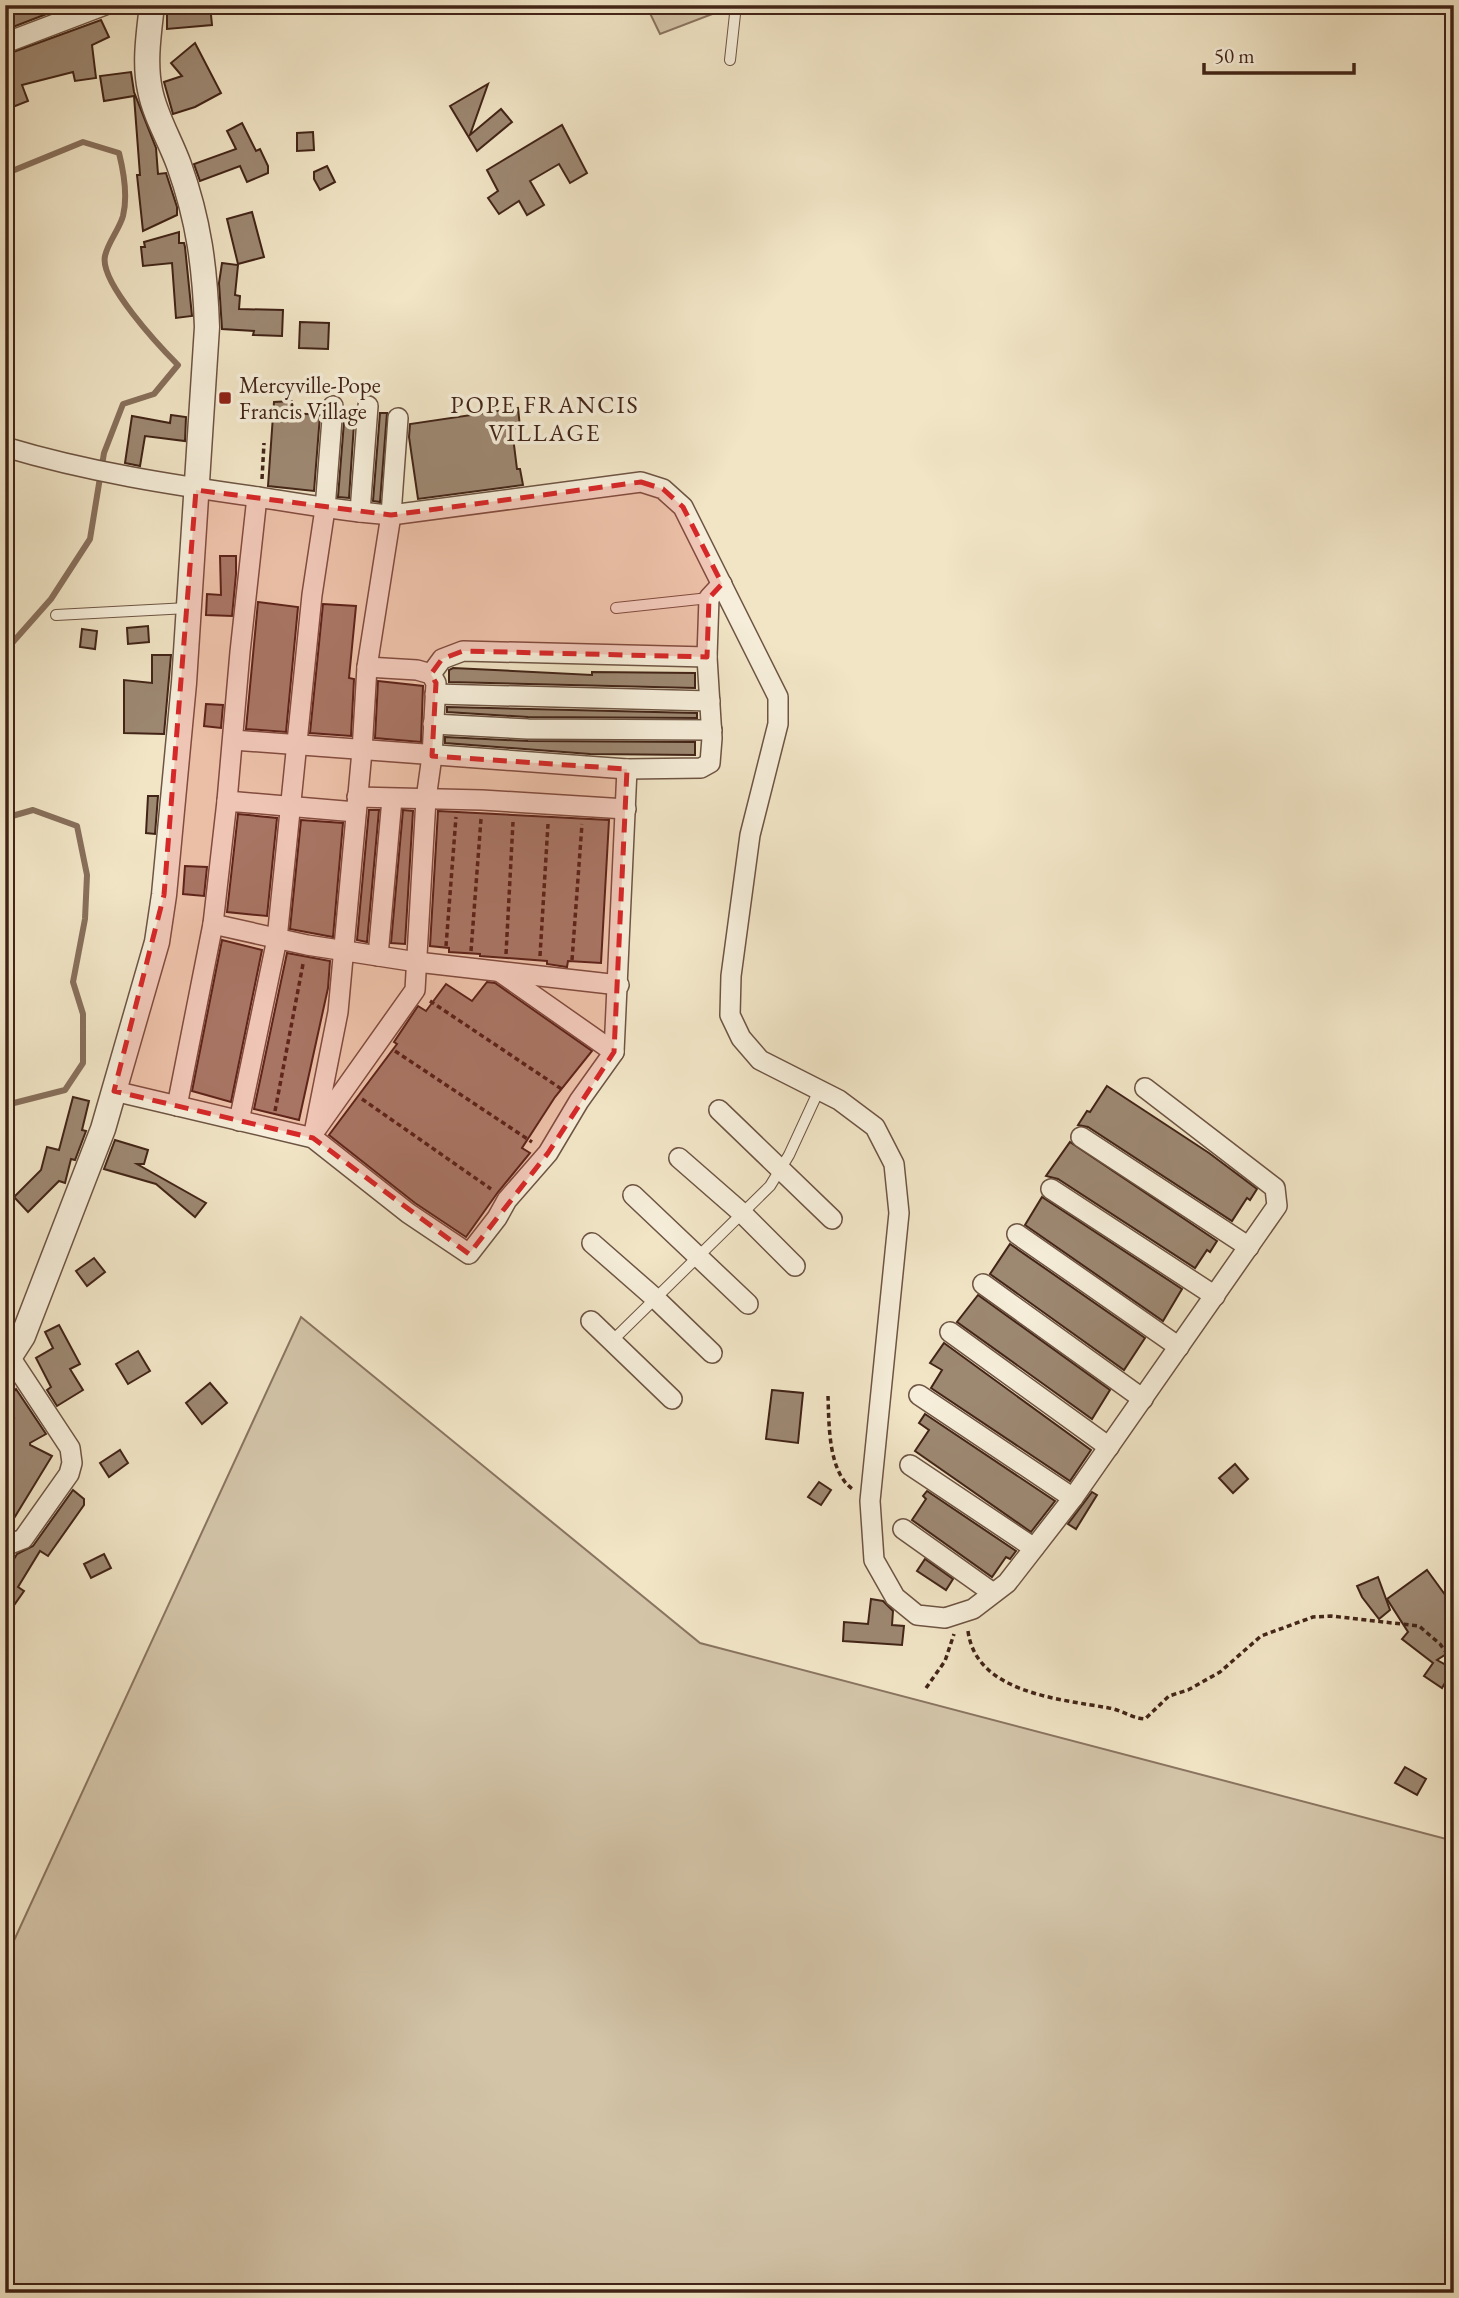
<svg xmlns="http://www.w3.org/2000/svg" width="1459" height="2298" font-family="'EB Garamond',serif">
<style>
.green{fill:#d3c4a8;stroke:#8a7460;stroke-width:2}
.lines{fill:none;stroke-linecap:round;stroke-linejoin:round}
.stream{stroke:#88705c;stroke-width:6}
.building{fill:#9d8872;stroke:#422417;stroke-width:2}
.service-casing{stroke:#6e5443;stroke-width:12}
.minor-casing{stroke:#6e5443;stroke-width:22}
.tertiary-casing{stroke:#6e5443;stroke-width:27}
.path{stroke:#422417;stroke-width:3.5;stroke-dasharray:5 3.5;stroke-linecap:butt}
.service{stroke:#f6eeda;stroke-width:10}
.minor{stroke:#f6eeda;stroke-width:19}
.tertiary{stroke:#f6eeda;stroke-width:24}
.marked{fill:#d62828;fill-opacity:0.2;stroke:#d62828;stroke-width:5;stroke-dasharray:14 9;stroke-linejoin:round}
.poi-dot{fill:#8f2418;stroke:#f6eeda;stroke-width:2.5}
.labels{text-anchor:middle;stroke-width:7;stroke-linejoin:round;paint-order:stroke}
.poi-label{font-size:23px;fill:#422417;stroke:#f6eeda;text-anchor:start}
.neighbourhood-label{font-size:24px;letter-spacing:2px;fill:#422417;stroke:#f6eeda}
</style>
<rect width="100%" height="100%" fill="#f1e5c6"/>
<filter id="stains"><feTurbulence type="fractalNoise" baseFrequency=".00286" numOctaves="4"/><feColorMatrix values="0 0 0 0 .2 0 0 0 0 .09 0 0 0 0 .02 0 0 0 .5 -.17"/></filter>
<radialGradient id="worn" r=".72"><stop offset=".6" stop-color="#630" stop-opacity="0"/><stop offset="1" stop-color="#630" stop-opacity=".3"/></radialGradient>
<g class="green">
<polygon points="646,5 754,5 728,8 660,34"/>
<polygon points="301,1317 700,1643 1454,1841 1454,2293 5,2293 5,1960"/>
</g>
<g class="lines">
<g class="stream">
<path d="M 5,176 L 12,171 L 83,142 L 119,153 C 124,173 128,196 123,216 C 119,230 108,242 105,256 C 99,282 160,347 178,365 L 154,394 L 123,404 L 104,453 L 90,539 L 51,599 L 5,651"/>
<polyline points="5,818 33,810 77,826 87,875 85,919 73,982 83,1014 83,1063 65,1090 10,1104 5,1118"/>
</g>
</g>
<g class="building">
<polygon points="16,5 70,5 5,30 5,9"/>
<polygon points="167,5 210,5 212,25 167,29"/>
<polygon points="101,20 109,37 92,45 96,78 75,81 73,72 22,85 28,101 5,110 5,55"/>
<polygon points="195,43 221,93 195,107 173,114 164,82 182,76 171,63"/>
<polygon points="131,72 134,92 156,148 158,174 166,173 177,207 177,215 143,231 137,175 140,175 134,96 104,101 100,76"/>
<polygon points="488,84 470,135 501,109 512,122 477,151 450,106"/>
<polygon points="242,123 256,151 260,149 268,166 268,173 247,182 240,166 200,181 194,164 236,149 227,131"/>
<polygon points="562,125 587,173 570,183 559,164 530,181 544,205 527,215 519,201 499,214 488,198 498,191 487,170"/>
<polygon points="313,132 314,150 297,151 297,133"/>
<polygon points="327,166 335,182 320,190 314,179 314,172"/>
<polygon points="252,212 264,257 238,264 227,219"/>
<polygon points="179,232 179,243 184,243 185,247 192,316 176,318 172,263 143,266 141,247 145,247 144,242"/>
<polygon points="222,263 238,265 235,295 240,296 239,309 283,310 282,336 253,335 254,331 222,329 219,283"/>
<polygon points="300,322 329,323 328,349 299,348"/>
<polygon points="292,401 293,413 320,415 314,491 268,486 274,402"/>
<polygon points="518,408 520,427 512,429 517,469 520,469 523,485 418,499 409,437 410,424"/>
<polygon points="345,409 355,409 349,498 338,497"/>
<polygon points="380,413 387,413 380,502 373,501"/>
<polygon points="171,415 186,417 185,441 145,436 140,466 125,463 132,416 170,423"/>
<polygon points="220,556 236,556 236,574 232,616 206,615 207,594 221,595"/>
<polygon points="258,602 298,607 286,732 246,729"/>
<polygon points="323,604 356,606 349,678 354,679 351,736 310,733"/>
<polygon points="148,626 149,642 128,644 127,628"/>
<polygon points="82,629 97,631 95,649 80,647"/>
<polygon points="152,655 171,655 164,734 124,733 124,680 152,683"/>
<polygon points="453,668 592,675 592,672 695,673 695,688 449,682 449,670"/>
<polygon points="378,681 423,686 421,742 375,738"/>
<polygon points="206,704 223,705 221,728 204,726"/>
<polygon points="447,707 697,713 697,718 528,717 447,712"/>
<polygon points="445,737 528,741 695,742 695,755 590,754 445,743"/>
<polygon points="148,796 158,796 155,834 146,833"/>
<polygon points="369,810 379,810 367,942 357,940"/>
<polygon points="403,810 413,811 405,944 391,943"/>
<polygon points="438,811 609,820 601,963 568,961 567,967 547,964 547,961 480,956 480,954 449,952 449,948 430,946"/>
<polygon points="238,814 277,818 267,916 227,912"/>
<polygon points="301,820 343,823 333,937 290,929"/>
<polygon points="185,866 207,867 204,896 183,894"/>
<polygon points="222,940 262,950 231,1102 192,1091"/>
<polygon points="287,953 330,961 328,988 299,1120 254,1109"/>
<polygon points="487,982 495,983 592,1051 555,1097 522,1148 530,1153 498,1192 466,1237 415,1203 329,1135 397,1044 394,1042 418,1006 426,1011 446,984 472,1001"/>
<polygon points="1107,1086 1209,1153 1257,1189 1250,1200 1247,1198 1232,1221 1088,1127 1078,1125 1087,1111 1090,1112"/>
<polygon points="73,1097 89,1101 82,1130 86,1131 75,1160 71,1159 65,1183 59,1181 28,1212 14,1197 41,1170 47,1147 59,1150"/>
<polygon points="115,1140 148,1150 144,1164 137,1164 206,1203 195,1217 156,1184 104,1169"/>
<polygon points="1070,1142 1217,1241 1210,1252 1207,1250 1195,1268 1058,1179 1046,1176"/>
<polygon points="1042,1197 1182,1289 1163,1321 1025,1225"/>
<polygon points="1010,1244 1145,1338 1124,1370 990,1274"/>
<polygon points="94,1258 105,1272 87,1286 76,1271"/>
<polygon points="978,1295 1110,1390 1092,1419 957,1322"/>
<polygon points="59,1325 80,1364 70,1369 83,1390 57,1406 47,1390 51,1387 36,1358 53,1348 45,1332"/>
<polygon points="944,1343 1091,1450 1070,1481 931,1388 942,1370 930,1363"/>
<polygon points="138,1351 150,1371 128,1384 116,1364"/>
<polygon points="210,1383 227,1403 202,1424 186,1403"/>
<polygon points="16,1389 46,1434 30,1443 30,1445 52,1456 5,1533 5,1428 14,1418 5,1410 5,1401"/>
<polygon points="772,1390 803,1393 798,1443 766,1439"/>
<polygon points="925,1414 1055,1501 1031,1532 915,1451 929,1430 919,1423"/>
<polygon points="120,1450 128,1463 109,1477 100,1463"/>
<polygon points="1235,1464 1248,1479 1233,1493 1219,1478"/>
<polygon points="819,1482 831,1490 821,1505 808,1497"/>
<polygon points="73,1490 84,1499 84,1505 48,1556 40,1551 18,1587 24,1591 5,1618 5,1574 17,1554 33,1546"/>
<polygon points="927,1491 1016,1551 1010,1559 1006,1557 992,1577 912,1520 926,1499 923,1496"/>
<polygon points="1092,1492 1097,1495 1076,1529 1068,1524"/>
<polygon points="104,1554 111,1568 91,1578 84,1564"/>
<polygon points="925,1559 953,1579 946,1590 917,1571"/>
<polygon points="1427,1570 1446,1596 1454,1592 1454,1649 1437,1660 1453,1669 1442,1688 1424,1676 1433,1663 1402,1639 1408,1632 1387,1599"/>
<polygon points="1378,1577 1390,1610 1379,1619 1362,1597 1357,1586"/>
<polygon points="871,1599 883,1601 893,1611 892,1625 904,1626 902,1645 843,1641 844,1622 868,1624"/>
<polygon points="1405,1767 1426,1779 1417,1795 1395,1783"/>
</g>
<g class="lines">
<g class="service-casing">
<g id="service">
<polyline points="1052,6 1052,5"/>
<polyline points="730,60 736,5"/>
<polyline points="616,608 709,598"/>
<polyline points="56,615 188,608"/>
<polyline points="612,1341 770,1186 789,1155 819,1090"/>
</g>
</g>
<g class="minor-casing">
<g id="minor">
<polyline points="5,43 105,5"/>
<path d="M 5,447 C 88,472 173,485 258,497 C 302,504 346,512 391,515 L 641,482 L 663,489 L 683,507 L 778,697 L 778,724 L 750,835 L 731,976 L 730,1015 L 741,1038 L 760,1060 L 839,1100 L 875,1127 L 894,1164 L 899,1213 L 870,1501 L 874,1560 L 895,1597 L 917,1615 L 945,1618 L 973,1609 L 1007,1583 L 1073,1498 L 1277,1206 L 1275,1188 L 1145,1088"/>
<polyline points="360,512 368,406"/>
<polyline points="431,674 442,659 463,651 707,657"/>
<polyline points="435,694 710,701"/>
<polyline points="433,724 528,729 712,730"/>
<polyline points="233,740 627,769 701,768 710,763 712,738 707,657 709,598 722,584"/>
<polyline points="357,797 482,800 626,809"/>
<polyline points="227,801 240,652 257,497"/>
<polyline points="213,924 307,945 417,962 619,985"/>
<polyline points="378,956 392,799"/>
<polyline points="500,972 614,1052"/>
<polyline points="114,1091 313,1138 408,1213 469,1254 497,1218 507,1200 548,1153 579,1101 614,1052 627,769"/>
<polyline points="177,1106 213,924 227,801 356,812"/>
<polyline points="719,1110 832,1219"/>
<polyline points="239,1121 277,939 312,595 325,509 333,406"/>
<polyline points="317,1128 415,990 426,799 432,756 436,683 431,674 417,670 367,667"/>
<polyline points="1081,1137 1249,1247"/>
<polyline points="313,1138 338,1012 362,751 367,667 391,515 398,418"/>
<polyline points="679,1158 742,1213 795,1266"/>
<polyline points="1051,1189 1215,1296"/>
<polyline points="633,1195 748,1304"/>
<polyline points="1017,1234 1179,1347"/>
<polyline points="592,1243 656,1299 712,1353"/>
<polyline points="983,1284 1143,1399"/>
<polyline points="591,1321 672,1399"/>
<polyline points="950,1332 1109,1447"/>
<polyline points="919,1395 1073,1498"/>
<polyline points="910,1465 1034,1548"/>
<polyline points="903,1529 993,1593"/>
<polyline points="5,1546 23,1539 69,1474 72,1463 70,1448 10,1357"/>
</g>
</g>
<g class="tertiary-casing">
<path id="tertiary" d="M 5,1364 L 23,1336 L 103,1129 L 157,942 L 164,895 L 184,683 L 207,327 C 205,268 199,221 179,165 C 170,140 155,116 150,90 C 144,63 149,32 152,5"/>
</g>
<g class="path">
<polyline points="262,479 264,443"/>
<polyline points="446,946 456,817"/>
<polyline points="471,951 481,819"/>
<polyline points="506,954 513,822"/>
<polyline points="540,956 548,824"/>
<polyline points="572,960 582,824"/>
<polyline points="430,1001 563,1090"/>
<polyline points="395,1051 532,1142"/>
<polyline points="362,1099 491,1189"/>
<polyline points="275,1111 303,964"/>
<path d="M 828,1396 C 829,1424 828,1474 854,1490"/>
<path d="M 968,1631 C 976,1693 1059,1699 1109,1708 C 1122,1710 1131,1718 1145,1719 L 1169,1696 L 1188,1690 L 1220,1672 L 1261,1636 L 1313,1617 L 1331,1616 L 1419,1626 L 1440,1644 L 1454,1663"/>
<polyline points="926,1688 945,1661 954,1634"/>
</g>
<use href="#service" class="service"/>
<use href="#minor" class="minor"/>
<use href="#tertiary" class="tertiary"/>
</g>
<path class="marked" d="M 641,482 L 663,489 L 683,507 L 722,584 L 709,598 L 707,657 L 463,651 L 442,659 L 431,674 L 436,683 L 432,756 L 627,769 L 614,1052 L 548,1153 L 469,1254 L 313,1138 L 114,1091 L 164,895 L 196,490 L 391,515 Z"/>
<rect class="poi-dot" x="218" y="391" width="14" height="14" rx="3.5"/>
<g class="labels">
<g class="poi-label">
<text x="239" y="393">Mercyville-Pope<tspan x="239" dy="26">Francis Village</tspan></text>
</g>
<g class="neighbourhood-label">
<text x="545" y="413">POPE FRANCIS<tspan x="545" dy="28">VILLAGE</tspan></text>
</g>
</g>
<rect width="1459" height="2298" fill="none" stroke="#f1e5c6" stroke-width="28"/>
<rect x="7" y="7" width="1445" height="2284" fill="none" stroke="#422417" stroke-width="3.5"/>
<rect x="14" y="14" width="1431" height="2270" fill="none" stroke="#422417" stroke-width="2"/>
<path d="M1204 63v10h150v-10" fill="none" stroke="#422417" stroke-width="3.5"/>
<text x="1214" y="63" font-size="21" fill="#422417" stroke="#f6eeda" stroke-width="5" paint-order="stroke">50 m</text>
<rect width="100%" height="100%" filter="url(#stains)"/>
<rect width="100%" height="100%" fill="url(#worn)"/>
</svg>
